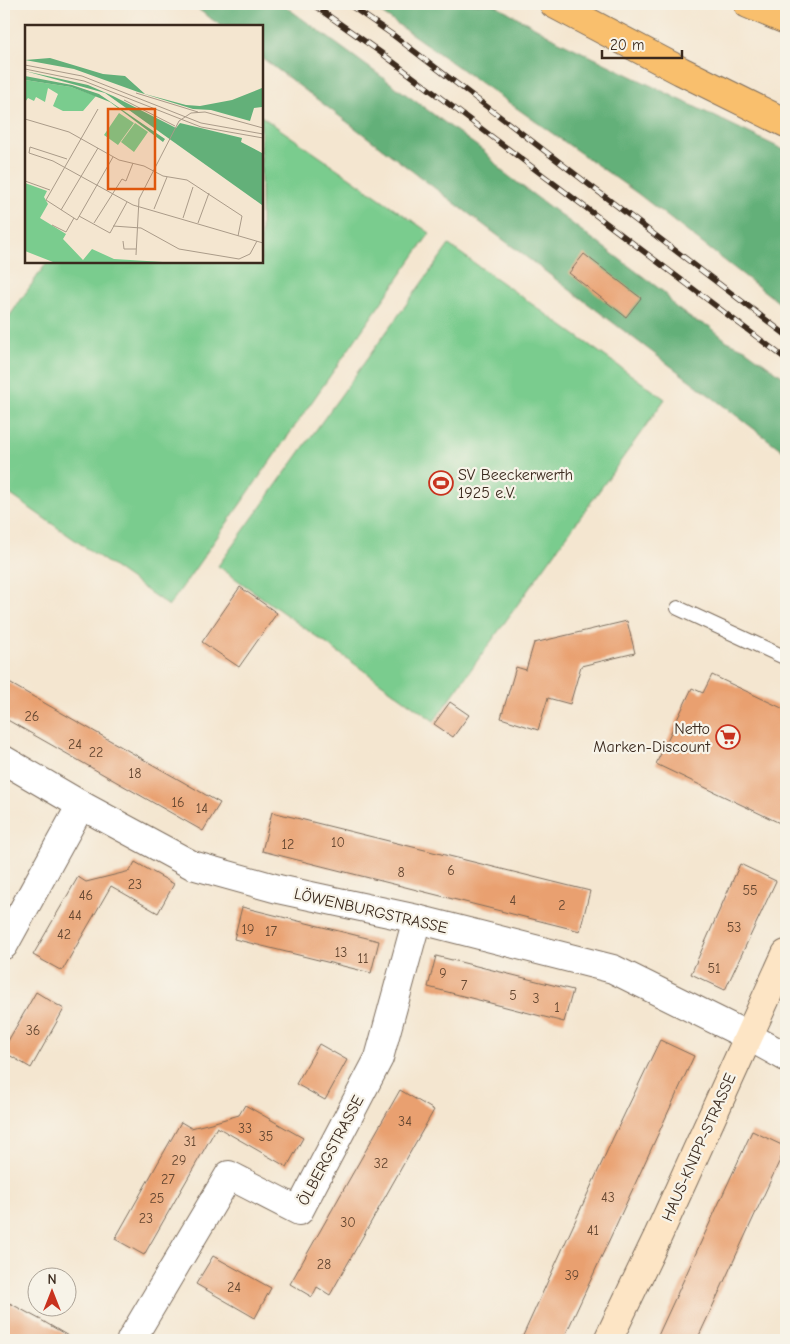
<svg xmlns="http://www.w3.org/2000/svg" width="790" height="1344" font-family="'Comic Neue',sans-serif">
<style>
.green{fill:#7acc8e;stroke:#5a7b56}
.forest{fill:#63b079;stroke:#4f6d4c}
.building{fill:#e9a070}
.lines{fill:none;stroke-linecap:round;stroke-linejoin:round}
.lane-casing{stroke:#7c6c5c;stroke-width:16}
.street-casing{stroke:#7c6c5c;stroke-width:30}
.secondary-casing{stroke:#7c6c5c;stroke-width:30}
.highway-casing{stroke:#7c6c5c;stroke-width:30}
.lane{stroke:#fff;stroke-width:14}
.street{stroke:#fff;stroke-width:28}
.secondary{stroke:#fde5c5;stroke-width:28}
.highway{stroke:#f9bf6d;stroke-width:28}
.rail-casing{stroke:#3b2a1e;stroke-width:5.5}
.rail{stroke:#f7f3e8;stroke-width:4;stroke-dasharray:11;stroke-linecap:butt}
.labels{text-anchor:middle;stroke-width:4.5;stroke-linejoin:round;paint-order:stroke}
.number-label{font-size:14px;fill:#664832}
.poi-label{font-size:16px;fill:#3b2a1e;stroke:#f7f3e8;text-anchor:start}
.street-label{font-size:16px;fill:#3b2a1e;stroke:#f7f3e8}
.inset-road{fill:none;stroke:#aa9b89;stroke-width:1}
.view{fill:#df570d;fill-opacity:0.15;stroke:#df570d;stroke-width:2.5}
.inset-edge{fill:none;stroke:#3b2a1e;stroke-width:2.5}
</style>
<rect width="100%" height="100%" fill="#f7f3e8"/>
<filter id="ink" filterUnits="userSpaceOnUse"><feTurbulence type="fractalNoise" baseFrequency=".02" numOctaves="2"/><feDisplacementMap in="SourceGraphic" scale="10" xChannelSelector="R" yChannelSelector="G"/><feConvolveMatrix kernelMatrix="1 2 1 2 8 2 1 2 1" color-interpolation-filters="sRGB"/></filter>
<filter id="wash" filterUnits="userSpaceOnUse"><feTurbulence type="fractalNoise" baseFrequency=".0096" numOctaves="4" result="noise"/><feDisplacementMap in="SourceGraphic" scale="20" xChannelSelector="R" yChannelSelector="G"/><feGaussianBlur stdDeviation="1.12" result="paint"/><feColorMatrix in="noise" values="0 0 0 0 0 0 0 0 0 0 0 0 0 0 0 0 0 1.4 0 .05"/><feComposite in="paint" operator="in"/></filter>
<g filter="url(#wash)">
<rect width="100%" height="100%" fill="#f4e6d0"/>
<g class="green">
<polygon points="261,116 430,233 169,606 4,490 4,324 48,261 261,261"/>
<polygon points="449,245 665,399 434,721 218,566"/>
</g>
<g class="forest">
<polygon points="191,4 282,4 485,152 503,172 665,293 674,306 693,320 709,326 727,341 745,349 786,379 786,453 261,57 261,26 221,26"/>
<polygon points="369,4 494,4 559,41 786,151 786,308 637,193"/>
</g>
<g id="blocks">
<g class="building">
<polygon points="584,254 641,298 626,317 569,273"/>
<polygon points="240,587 277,613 239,667 202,642"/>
<polygon points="627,621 635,653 581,666 570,704 548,698 538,730 501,718 516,667 526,670 534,643"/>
<polygon points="712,675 786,710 786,826 656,764 692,688 703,693"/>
<polygon points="4,680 220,803 203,831 4,718"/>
<polygon points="450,702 469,715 453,737 434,724"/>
<polygon points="272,812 590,891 580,931 262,851"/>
<polygon points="135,862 174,884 158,913 111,886 62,971 33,955 78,877 86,882 130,871"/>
<polygon points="740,864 776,881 725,990 691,974"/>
<polygon points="242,907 379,941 371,973 234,939"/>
<polygon points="436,956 573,990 564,1022 428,987"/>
<polygon points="36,992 64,1009 31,1068 4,1052 4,1048"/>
<polygon points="660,1040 694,1056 612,1234 563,1340 521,1340 613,1138"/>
<polygon points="319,1044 347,1060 325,1100 296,1084"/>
<polygon points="400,1090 434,1110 330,1295 317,1287 312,1297 290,1284"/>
<polygon points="245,1105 303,1138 287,1167 217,1127 144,1255 115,1239 181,1122 191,1128 215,1122 239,1115"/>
<polygon points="752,1131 786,1147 710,1312 697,1340 656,1340"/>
<polygon points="213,1256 271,1288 255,1318 196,1284"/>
<polygon points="4,1300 41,1320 75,1340 4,1340"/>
</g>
</g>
</g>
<g filter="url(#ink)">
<use href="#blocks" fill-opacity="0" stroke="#7c6c5c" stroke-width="1"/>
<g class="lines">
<g class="lane-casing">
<polyline id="lane" points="678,608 786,658"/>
</g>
<g class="street-casing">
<g id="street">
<polyline points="4,760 81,805 192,865 278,889 417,919 613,969 748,1036 786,1057"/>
<polyline points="4,945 81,805"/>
<polyline points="131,1340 229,1175 299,1211 379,1058 417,919"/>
</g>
</g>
<g class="secondary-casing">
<polyline id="secondary" points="608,1340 657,1238 786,954"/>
</g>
<g class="highway-casing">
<g id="highway">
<polyline points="554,4 681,71 786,123"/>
<polyline points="748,4 786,20"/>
</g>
</g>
<use href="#lane" class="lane"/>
<use href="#street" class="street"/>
<use href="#secondary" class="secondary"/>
<use href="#highway" class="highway"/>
<g class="rail-casing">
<g id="rail">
<polyline points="312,4 380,52 786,359"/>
<polyline points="348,4 393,35 786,335"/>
</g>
</g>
<use href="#rail" class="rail"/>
</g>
</g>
<defs>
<g id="stadium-ring" transform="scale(1.25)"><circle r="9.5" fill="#f7f3e8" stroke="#c8321e" stroke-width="1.5"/><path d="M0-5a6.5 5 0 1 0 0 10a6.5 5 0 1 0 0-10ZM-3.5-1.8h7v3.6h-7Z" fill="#c8321e"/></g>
<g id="supermarket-ring" transform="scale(1.25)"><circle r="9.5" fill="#f7f3e8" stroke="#c8321e" stroke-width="1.5"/><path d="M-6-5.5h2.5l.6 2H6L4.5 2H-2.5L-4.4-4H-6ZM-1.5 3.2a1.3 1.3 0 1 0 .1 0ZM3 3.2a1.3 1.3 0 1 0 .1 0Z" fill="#c8321e"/></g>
</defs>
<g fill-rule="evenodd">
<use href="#stadium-ring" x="441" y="483"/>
<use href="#supermarket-ring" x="728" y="737"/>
</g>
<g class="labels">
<g class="number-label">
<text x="32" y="721">26</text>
<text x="75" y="749">24</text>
<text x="96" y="757">22</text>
<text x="135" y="778">18</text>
<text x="178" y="807">16</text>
<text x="202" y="813">14</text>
<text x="338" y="847">10</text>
<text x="288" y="849">12</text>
<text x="451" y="875">6</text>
<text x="401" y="877">8</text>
<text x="135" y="889">23</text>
<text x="750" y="895">55</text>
<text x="86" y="900">46</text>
<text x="513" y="905">4</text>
<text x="562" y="910">2</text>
<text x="75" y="920">44</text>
<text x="734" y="932">53</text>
<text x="248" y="934">19</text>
<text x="271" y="936">17</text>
<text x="64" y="939">42</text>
<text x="341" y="957">13</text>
<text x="363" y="963">11</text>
<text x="714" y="973">51</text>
<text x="443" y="978">9</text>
<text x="464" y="990">7</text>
<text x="513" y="1000">5</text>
<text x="536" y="1003">3</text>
<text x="557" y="1012">1</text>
<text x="33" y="1035">36</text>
<text x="405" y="1126">34</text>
<text x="245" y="1133">33</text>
<text x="266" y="1141">35</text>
<text x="190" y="1146">31</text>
<text x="179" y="1165">29</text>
<text x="381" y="1168">32</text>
<text x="168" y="1184">27</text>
<text x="608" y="1202">43</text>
<text x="157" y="1203">25</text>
<text x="146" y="1223">23</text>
<text x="348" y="1227">30</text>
<text x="593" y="1235">41</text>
<text x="324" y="1269">28</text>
<text x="572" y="1280">39</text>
<text x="234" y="1292">24</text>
</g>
<g class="poi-label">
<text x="458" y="480">SV Beeckerwerth<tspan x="458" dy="18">1925 e.V.</tspan></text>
<text x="710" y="734" text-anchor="end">Netto<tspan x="710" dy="18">Marken-Discount</tspan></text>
</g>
<g class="street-label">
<text transform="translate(371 910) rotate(13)" y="6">LÖWENBURGSTRASSE</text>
<text transform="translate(698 1147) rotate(-66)" y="6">HAUS-KNIPP-STRASSE</text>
<text transform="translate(330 1150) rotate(-62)" y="6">ÖLBERGSTRASSE</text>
</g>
</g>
<g transform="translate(25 25)">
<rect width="238" height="238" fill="#f4e6d0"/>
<path d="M 0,55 L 46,62 L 71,71 L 58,86 L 38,86 L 28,81 L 33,69 L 23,63 L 20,77 L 11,72 L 9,76 L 3,73 L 0,77 ZM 94,88 L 109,98 L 93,120 L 79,110 ZM 110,98 L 123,107 L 109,127 L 96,117 ZM 0,158 L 22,166 L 19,172 L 23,179 L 15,193 L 41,209 L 38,214 L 58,235 L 67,224 L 89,234 L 138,237 L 28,237 L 0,226 Z" fill="#7acc8e"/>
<path d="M 25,33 L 78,49 L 100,51 L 120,69 L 161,80 L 175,81 L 207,75 L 237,63 L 237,82 L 229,83 L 225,96 L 186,85 L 168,84 L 113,67 L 49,44 L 0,35 ZM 0,46 L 63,60 L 88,71 L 151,103 L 155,98 L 217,113 L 216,117 L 237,128 L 237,180 L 80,68 ZM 0,51 L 47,60 L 74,69 L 140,114 L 138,117 L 85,77 L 46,62 L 0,55 Z" fill="#63b079"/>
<path class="inset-road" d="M 0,40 L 57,51 L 176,98 L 238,109M 0,44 L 59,56 L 176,102 L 238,113M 111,68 L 173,87M 99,75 L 150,101M 73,84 L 21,175 L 52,195 L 88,132M 0,94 L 44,107 L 94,135 L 119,141 L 138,151 L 162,155 L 217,191 L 213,211M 42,134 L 5,122 L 4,128 L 28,136 L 108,180 L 238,218M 0,156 L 25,165M 129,184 L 142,152M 36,185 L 73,123M 54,191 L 85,208 L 102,177M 158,193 L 168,162M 69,198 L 97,154 L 101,156 L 108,138M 173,198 L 184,168M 27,200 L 41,207 L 49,193M 88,201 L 116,203 L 154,224 L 214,234 L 225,229 L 232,216M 98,216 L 99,224 L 111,224M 111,230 L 114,174 L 154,96 L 166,88 L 180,87 L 238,103"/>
<path class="view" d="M 83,84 L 130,84 L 130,164 L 83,164 Z"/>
<rect width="238" height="238" class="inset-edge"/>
</g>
<rect width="790" height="1344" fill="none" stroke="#f7f3e8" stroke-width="20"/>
<g transform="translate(52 1292)"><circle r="24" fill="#f7f3e8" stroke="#aca397"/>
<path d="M0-4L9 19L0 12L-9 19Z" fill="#c8321e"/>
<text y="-8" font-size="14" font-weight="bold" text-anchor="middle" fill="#3b2a1e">N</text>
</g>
<path d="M602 50v8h80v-8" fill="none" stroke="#3b2a1e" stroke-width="2.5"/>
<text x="610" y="50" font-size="15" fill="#3b2a1e" stroke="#f7f3e8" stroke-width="4" paint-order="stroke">20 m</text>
</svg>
